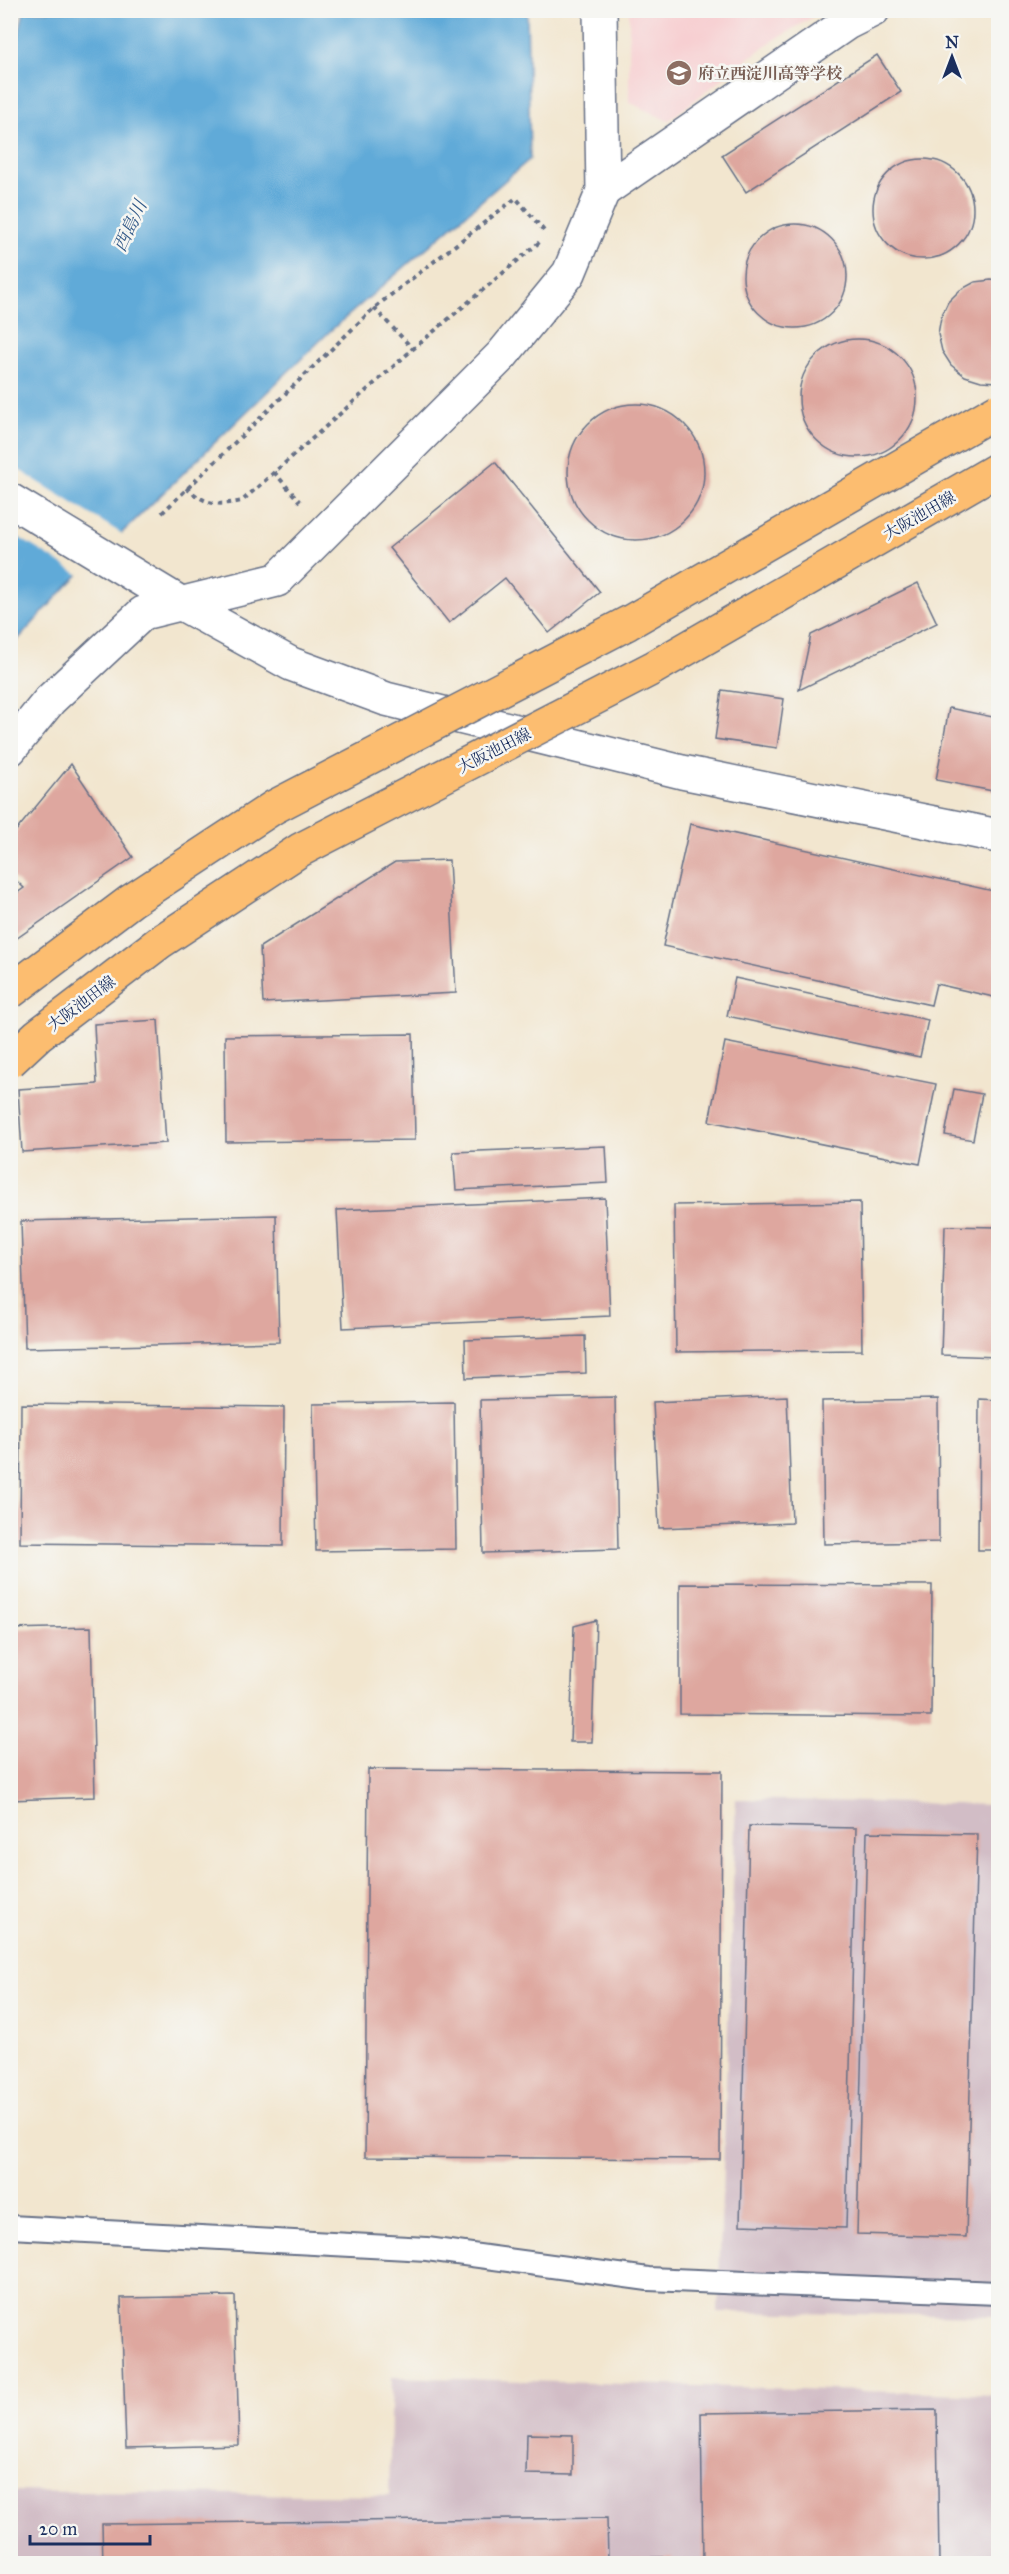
<svg xmlns="http://www.w3.org/2000/svg" width="1009" height="2574" font-family="'IM FELL Great Primer','Noto Serif JP',serif">
<style>
.built{fill:#f7cfd1}
.industrial{fill:#d2bdc6}
.water{fill:#60aad8;stroke:#3e6c9b;stroke-width:1.5}
.pier{fill:#f2e6cf}
.building{fill:#dea79f}
.lines{fill:none;stroke-linecap:round;stroke-linejoin:round}
.service-casing{stroke:#666f86;stroke-width:26}
.minor-casing{stroke:#666f86;stroke-width:36}
.tertiary-casing{stroke:#666f86;stroke-width:36}
.path{stroke:#666f86;stroke-width:4;stroke-dasharray:4.5 4.5;stroke-linecap:butt}
.service{stroke:#fff;stroke-width:22}
.minor{stroke:#fff;stroke-width:33}
.tertiary{stroke:#fff;stroke-width:33}
.primary-bridge-casing{stroke:#666f86;stroke-width:36;stroke-linecap:butt}
.primary-bridge{stroke:#fcbd6f;stroke-width:33}
.labels{text-anchor:middle;stroke-width:5;stroke-linejoin:round;paint-order:stroke}
.education-label{font-size:16px;font-weight:bold;fill:#785e54;stroke:#f6f6f2;text-anchor:start}
.street-label{font-size:16px;fill:#1b2f5e;stroke:#f6f6f2}
.water-label{font-size:18px;font-style:italic;fill:#335a89;stroke:#f6f6f2}
</style>
<rect width="100%" height="100%" fill="#f6f6f2"/>
<filter id="ink" filterUnits="userSpaceOnUse"><feTurbulence type="fractalNoise" baseFrequency=".0167" numOctaves="2"/><feDisplacementMap in="SourceGraphic" scale="12" xChannelSelector="R" yChannelSelector="G"/><feConvolveMatrix kernelMatrix="1 2 1 2 8 2 1 2 1" color-interpolation-filters="sRGB"/></filter>
<filter id="wash" filterUnits="userSpaceOnUse"><feTurbulence type="fractalNoise" baseFrequency=".008" numOctaves="4" result="noise"/><feDisplacementMap in="SourceGraphic" scale="24" xChannelSelector="R" yChannelSelector="G"/><feGaussianBlur stdDeviation="1.35" result="paint"/><feColorMatrix in="noise" values="0 0 0 0 0 0 0 0 0 0 0 0 0 0 0 0 0 1.4 0 .05"/><feComposite in="paint" operator="in"/></filter>
<g filter="url(#wash)">
<rect width="100%" height="100%" fill="#f2e6cf"/>
<polygon class="built" points="629,11 629,10 823,11 766,45 668,121 629,102"/>
<g class="industrial">
<polygon points="736,1799 998,1805 998,2316 718,2312"/>
<polygon points="392,2377 998,2395 998,2563 11,2564 11,2491 389,2496"/>
</g>
<polygon class="water" points="24,11 527,11 530,159 329,332 67,586 11,647 10,75"/>
<polygon class="pier" points="11,465 124,535 81,576 10,532"/>
<g id="blocks">
<g class="building">
<polygon points="877,55 901,92 746,192 722,155"/>
<circle cx="923" cy="209" r="50"/>
<circle cx="795" cy="276" r="52"/>
<polygon points="991,280 998,281 997,382 981,381 965,376 951,365 942,351 938,334 941,317 948,302 960,290 975,282"/>
<circle cx="858" cy="398" r="59"/>
<circle cx="636" cy="472" r="68"/>
<polygon points="495,462 600,592 549,633 505,578 449,623 389,548"/>
<polygon points="918,583 937,623 799,690 811,635"/>
<polygon points="722,690 784,699 777,748 715,739"/>
<polygon points="949,708 998,718 998,792 936,780"/>
<polygon points="71,764 133,857 10,943 10,898 24,888 10,875 10,838"/>
<polygon points="690,824 998,892 998,998 936,984 931,1005 663,946"/>
<polygon points="449,860 456,993 263,1003 260,947 395,862"/>
<polygon points="735,978 928,1020 920,1057 727,1016"/>
<polygon points="158,1020 166,1143 22,1152 18,1089 97,1084 94,1024"/>
<polygon points="413,1034 415,1140 226,1142 225,1036"/>
<polygon points="725,1042 936,1084 920,1164 709,1121"/>
<polygon points="954,1089 982,1094 973,1140 945,1135"/>
<polygon points="606,1146 608,1183 456,1190 453,1152"/>
<polygon points="605,1198 610,1316 343,1328 337,1210"/>
<polygon points="860,1202 862,1350 676,1352 674,1205"/>
<polygon points="276,1215 279,1342 25,1348 21,1221"/>
<polygon points="945,1226 998,1227 998,1357 941,1355"/>
<polygon points="585,1336 586,1373 466,1378 465,1340"/>
<polygon points="787,1396 792,1523 659,1528 653,1402"/>
<polygon points="615,1397 618,1549 483,1553 480,1400"/>
<polygon points="938,1399 939,1542 824,1544 822,1401"/>
<polygon points="979,1399 998,1400 998,1550 978,1550"/>
<polygon points="454,1402 456,1549 316,1551 313,1404"/>
<polygon points="21,1404 284,1407 283,1546 20,1543"/>
<polygon points="680,1584 932,1585 931,1716 680,1714"/>
<polygon points="596,1620 592,1742 570,1742 574,1626"/>
<polygon points="91,1627 95,1797 10,1800 10,1629"/>
<polygon points="368,1769 722,1771 720,2159 365,2157"/>
<polygon points="749,1826 856,1828 846,2228 740,2225"/>
<polygon points="867,1832 977,1834 966,2237 857,2234"/>
<polygon points="235,2296 239,2445 126,2448 121,2298"/>
<polygon points="937,2410 939,2564 703,2564 701,2413"/>
<polygon points="527,2434 573,2435 573,2475 526,2474"/>
<polygon points="607,2518 608,2558 672,2557 672,2564 103,2564 102,2524"/>
</g>
</g>
</g>
<g filter="url(#ink)">
<use href="#blocks" fill-opacity="0" stroke="#666f86" stroke-width="1.5"/>
<g class="lines">
<g class="service-casing">
<polyline id="service" points="10,2227 427,2249 648,2279 998,2293"/>
</g>
<g class="minor-casing">
<polyline id="minor" points="603,191 847,23 873,10"/>
</g>
<g class="tertiary-casing">
<g id="tertiary">
<polyline points="10,500 182,604 291,664 386,699 682,772 998,836"/>
<polyline points="10,749 50,700 143,613 277,580 502,355 569,273 603,191 600,10"/>
</g>
</g>
<g class="path">
<polyline points="374,308 413,349"/>
<polyline points="274,472 300,502"/>
<path d="M 186,488 C 207,505 216,506 242,501 L 413,349 L 542,240"/>
<polyline points="162,513 374,308 516,198 545,232"/>
</g>
<use href="#service" class="service"/>
<use href="#minor" class="minor"/>
<use href="#tertiary" class="tertiary"/>
<g class="primary-bridge-casing">
<g id="primary-bridge">
<polyline points="10,992 131,901 274,807 628,623 998,410"/>
<polyline points="10,1061 38,1035 160,942 300,850 653,668 998,469"/>
</g>
</g>
<use href="#primary-bridge" class="primary-bridge"/>
</g>
</g>
<defs>
<g id="school-disc" transform="scale(1.35)"><circle r="9.5" fill="#8d6e63" stroke="#f6f6f2"/><path d="M0-5L7-2L0 1L-7-2ZM-4 1L0 2.5L4 1V4Q0 6-4 4Z" fill="#fff"/></g>
</defs>
<g fill-rule="evenodd">
<use href="#school-disc" x="679" y="73"/>
</g>
<g class="labels">
<g class="education-label">
<text x="698" y="79">府立西淀川高等学校</text>
</g>
<g class="street-label">
<text transform="translate(919 515) rotate(-30)" y="6">大阪池田線</text>
<text transform="translate(494 750) rotate(-27)" y="6">大阪池田線</text>
<text transform="translate(81 1003) rotate(-37)" y="6">大阪池田線</text>
</g>
<g class="water-label">
<text transform="translate(130 226) rotate(-65)" y="6">西島川</text>
</g>
</g>
<rect width="1009" height="2574" fill="none" stroke="#f6f6f2" stroke-width="36"/>
<g transform="translate(952 57)" stroke="#f6f6f2" stroke-width="4.5" paint-order="stroke">
<path d="M0-4.5L10 22L0 15L-10 22Z" fill="#1b2f5e"/>
<text y="-9" font-size="16" font-weight="bold" text-anchor="middle" fill="#1b2f5e">N</text>
</g>
<path d="M30 2535v9h120v-9" fill="none" stroke="#1b2f5e" stroke-width="3"/>
<text x="39" y="2535" font-size="18" fill="#1b2f5e" stroke="#f6f6f2" stroke-width="4.5" paint-order="stroke">20 m</text>
</svg>
